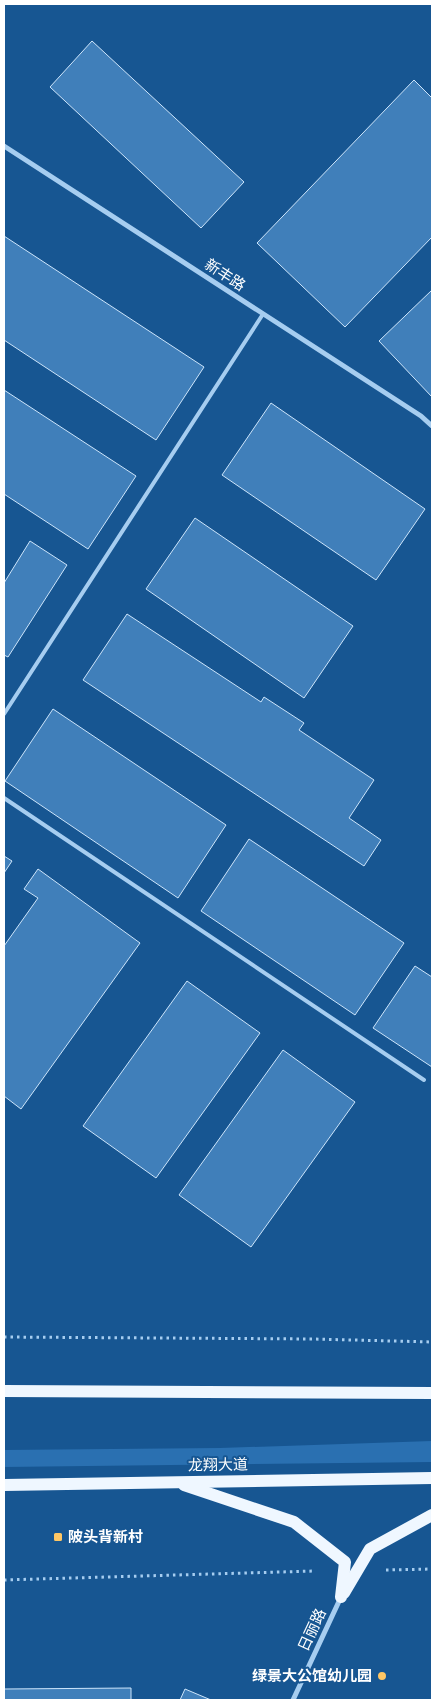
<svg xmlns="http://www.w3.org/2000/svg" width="436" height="1704" font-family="Poppins,'Noto Sans SC',sans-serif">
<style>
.green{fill:#2a70b1}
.building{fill:#407fba;stroke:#cde5fb}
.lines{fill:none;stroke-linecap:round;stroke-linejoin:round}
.path{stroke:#a6cdf0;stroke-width:3;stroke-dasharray:2.5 4;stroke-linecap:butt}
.lane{stroke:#a6cdf0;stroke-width:4}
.street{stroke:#a6cdf0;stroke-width:5}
.primary{stroke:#eff7ff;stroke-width:12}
.poi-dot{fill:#ffc765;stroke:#175692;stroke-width:2}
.labels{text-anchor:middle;stroke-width:4;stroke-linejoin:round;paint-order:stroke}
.street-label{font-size:15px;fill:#fff;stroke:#175692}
.poi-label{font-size:15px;font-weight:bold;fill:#fff;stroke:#175692;text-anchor:start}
</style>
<rect width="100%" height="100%" fill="#175692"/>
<polygon class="green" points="432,1441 432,1462 4,1467 4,1450 220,1448"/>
<g class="building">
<polygon points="92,41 244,182 201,228 50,87"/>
<polygon points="414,80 432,98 432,237 345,327 257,243"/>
<polygon points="4,236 204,367 156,440 4,340"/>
<polygon points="432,290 432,397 379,341"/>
<polygon points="4,390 136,476 88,549 4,494"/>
<polygon points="271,403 425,509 376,580 222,475"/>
<polygon points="195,518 353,626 304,698 146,589"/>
<polygon points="30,541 67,565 8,657 4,655 4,583"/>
<polygon points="127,614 261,702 264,697 304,723 299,730 374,780 349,818 381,840 364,866 83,680"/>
<polygon points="53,709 226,825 178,898 5,781"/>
<polygon points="249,839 404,943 355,1015 201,911"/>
<polygon points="4,856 12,861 4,873"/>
<polygon points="38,869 140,943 21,1109 4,1096 4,946 38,898 24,889"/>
<polygon points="415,966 432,977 432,1067 373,1028"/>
<polygon points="187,981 260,1033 156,1178 83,1126"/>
<polygon points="283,1050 355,1102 251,1247 179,1195"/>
<polygon points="131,1688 131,1700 4,1700 4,1689"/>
<polygon points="185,1689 211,1700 180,1700"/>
</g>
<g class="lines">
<g class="path">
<polyline points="4,1337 313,1339 432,1342"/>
<polyline points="386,1570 432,1569"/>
<polyline points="4,1580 315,1571"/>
</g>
<g class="lane">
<polyline points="4,714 263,314"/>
<polyline points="4,798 424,1080"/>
</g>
<g class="street">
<polyline points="4,146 421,416 432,426"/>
<polyline points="293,1700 341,1597"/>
</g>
<g class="primary">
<polyline points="4,1391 432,1393"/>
<polyline points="4,1485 432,1478"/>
<polyline points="184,1485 294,1522 345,1562 341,1597"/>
<polyline points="344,1593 370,1549 432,1515"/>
</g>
</g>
<g class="poi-dot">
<rect x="53" y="1532" width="10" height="10" rx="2.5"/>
<circle cx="382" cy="1676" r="5"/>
</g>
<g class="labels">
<g class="street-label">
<text transform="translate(225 275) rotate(33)" y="5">新丰路</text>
<text transform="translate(218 1465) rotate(-1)" y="5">龙翔大道</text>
<text transform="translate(312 1630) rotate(-65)" y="5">日丽路</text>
</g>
<g class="poi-label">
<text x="68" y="1542">陂头背新村</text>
<text x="372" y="1681" text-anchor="end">绿景大公馆幼儿园</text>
</g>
</g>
<rect width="436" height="1704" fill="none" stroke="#ffffff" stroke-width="10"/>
</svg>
